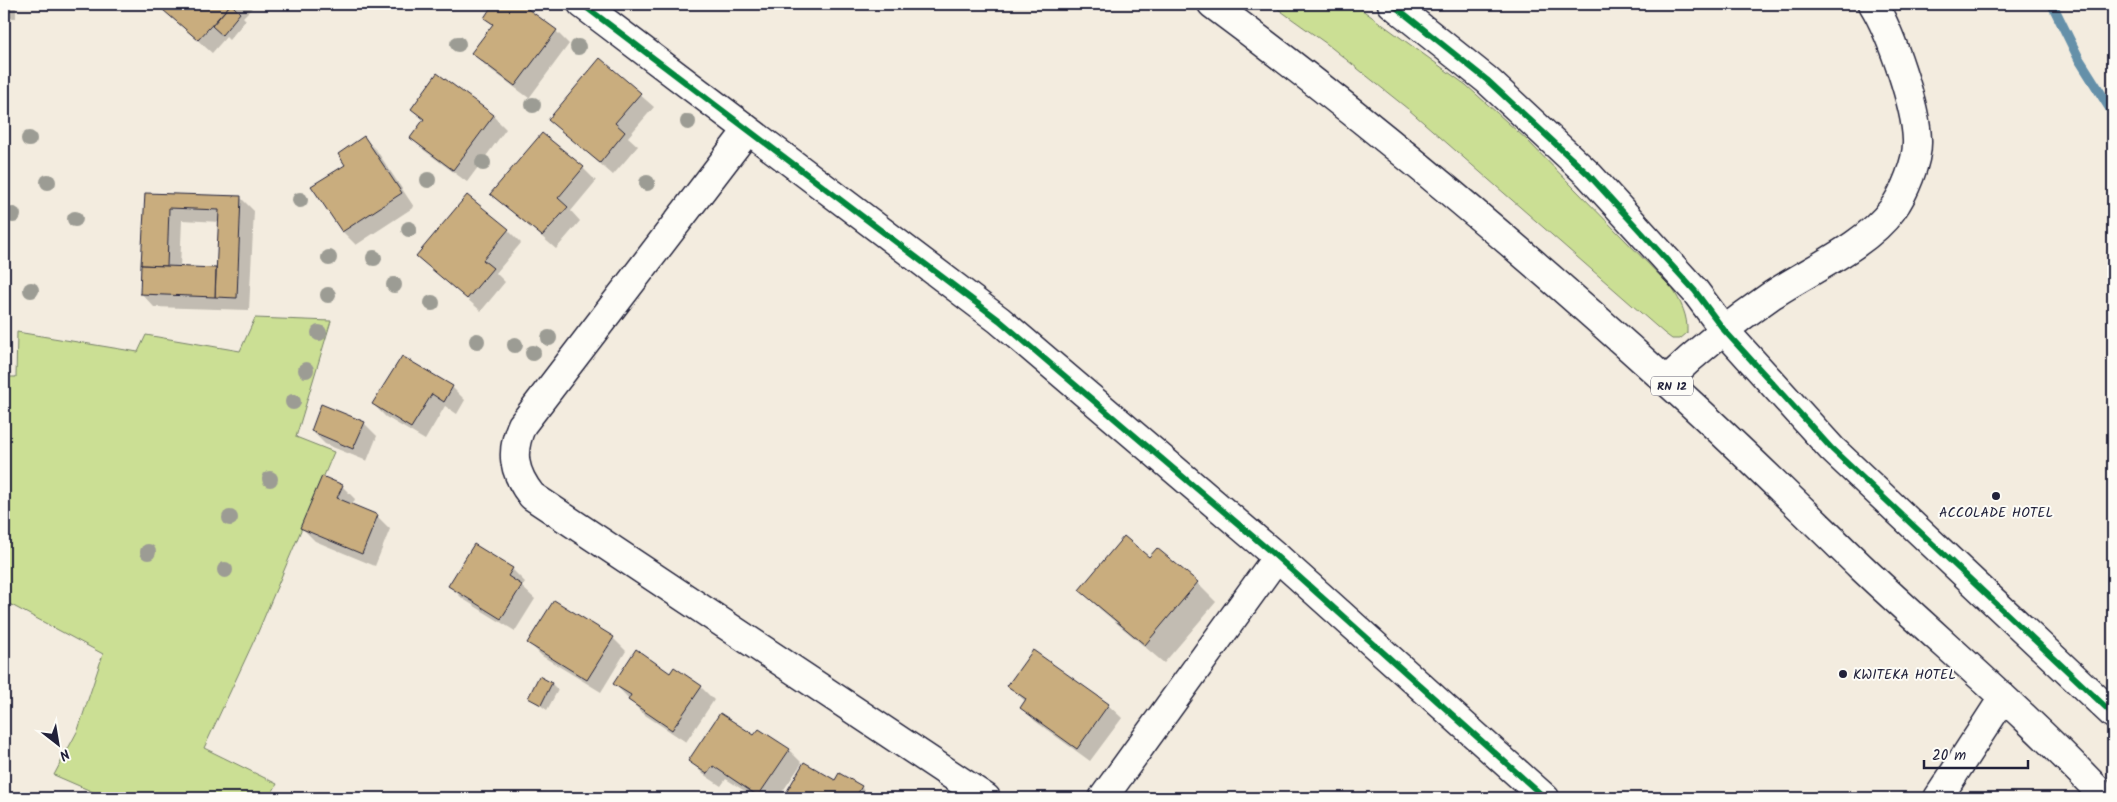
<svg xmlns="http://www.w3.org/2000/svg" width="2117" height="802" font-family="Kalam,sans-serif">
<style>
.green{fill:#cbdf94;stroke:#768068}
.shadow{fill:#0003;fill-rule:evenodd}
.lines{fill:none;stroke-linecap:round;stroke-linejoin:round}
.stream{stroke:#6590a9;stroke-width:10}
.building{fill:#c9ad7e;stroke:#22223b}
.minor-casing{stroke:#22223b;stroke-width:31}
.primary-casing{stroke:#22223b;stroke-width:31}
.minor{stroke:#fdfcf7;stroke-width:28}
.primary{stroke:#fdfcf7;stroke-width:28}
.cycleway-casing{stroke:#fdfcf7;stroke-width:9}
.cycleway{stroke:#00873e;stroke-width:6}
.tree{fill:#9c9c94}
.poi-dot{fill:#22223b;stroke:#fdfcf7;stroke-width:2}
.labels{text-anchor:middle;stroke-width:4;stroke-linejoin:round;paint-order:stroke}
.shield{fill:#fdfcf7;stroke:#646373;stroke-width:1}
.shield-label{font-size:12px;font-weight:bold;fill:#22223b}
.poi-label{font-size:14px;fill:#22223b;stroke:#fdfcf7}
</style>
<rect width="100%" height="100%" fill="#f3ecdf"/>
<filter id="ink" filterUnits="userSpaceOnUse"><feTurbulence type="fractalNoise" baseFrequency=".02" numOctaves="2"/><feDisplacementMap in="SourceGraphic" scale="10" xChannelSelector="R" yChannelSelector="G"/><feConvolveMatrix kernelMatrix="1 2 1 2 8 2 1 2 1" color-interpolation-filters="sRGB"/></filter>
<g filter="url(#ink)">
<g class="green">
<path d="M 1271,4 L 1354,4 L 1466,85 L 1527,140 L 1672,288 C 1681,302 1688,316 1687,333 L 1680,339 L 1672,339 L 1664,333 L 1408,109 L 1327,44 Z"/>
<polygon points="255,318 331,321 296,437 334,452 258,632 204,748 277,784 269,798 107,798 54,775 78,730 103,654 4,601 4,377 16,377 17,332 138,352 146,335 240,351"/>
</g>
<g class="shadow">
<rect x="4" y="4" width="12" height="14"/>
<polygon points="157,4 247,4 252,8 243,17 246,20 229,40 226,37 212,53"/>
<polygon points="495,4 519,4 556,31 569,44 529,98 486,66 473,53 493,25 485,17"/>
<polygon points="600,60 654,107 628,137 638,146 613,175 550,120"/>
<polygon points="413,109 493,116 506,129 467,182 425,151 411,138 424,121"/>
<polygon points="364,138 377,151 414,207 356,245 343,232 313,187 347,165"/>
<polygon points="583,168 596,181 571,211 580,221 556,249 492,194"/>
<path d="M 146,194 L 241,198 L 254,211 L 249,310 L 154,307 L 141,293 ZM 182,220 L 220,222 L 217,269 L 180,268 Z"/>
<polygon points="508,230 521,243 496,273 505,282 481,311 417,256"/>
<polygon points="452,387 465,400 457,414 445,406 425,440 386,417 373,404"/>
<polygon points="364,423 377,436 367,461 325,444 312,431"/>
<polygon points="342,486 355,499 352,506 377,516 390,529 375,566 315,541 302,528"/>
<polygon points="1149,558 1197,583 1216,602 1164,663 1100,609 1081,590"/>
<polygon points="512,569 525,582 522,587 535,599 515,631 463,599 450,586"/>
<polygon points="613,638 626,651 601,692 542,656 529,643"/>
<polygon points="674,669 701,687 714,700 686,742 642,713 615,684 670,675"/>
<polygon points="540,678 552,684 558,690 547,710 529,697"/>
<polygon points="1009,686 1108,705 1122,718 1090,761 1035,721 1022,707 1026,702"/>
<polygon points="755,737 789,750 802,763 778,798 756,798 726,779 721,786 703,774 690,760"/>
<polygon points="804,764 836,782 840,775 861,787 872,798 784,798"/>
</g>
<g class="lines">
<polyline class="stream" points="2052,4 2079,59 2113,113"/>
</g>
<g class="building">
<polygon points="156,4 231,4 198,40"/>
<polygon points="231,4 240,13 222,35 212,26"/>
<polygon points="493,4 521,4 557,30 515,86 471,53 493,24 484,18"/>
<polygon points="600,58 641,93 615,123 625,132 600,163 548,120"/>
<polygon points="437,73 494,115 453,170 410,138 424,119 411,109"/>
<polygon points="542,133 584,167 558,198 568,207 542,236 490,194"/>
<polygon points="364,136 402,193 342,232 311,186 345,165 338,154"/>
<polygon points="145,193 241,196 237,298 215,297 219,210 169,208 167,266 141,265"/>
<polygon points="467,195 509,229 483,260 493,268 467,299 416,256"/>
<polygon points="141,265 216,268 215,297 140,294"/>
<polygon points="402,356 453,386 444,402 432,394 411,428 372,404"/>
<polygon points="321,404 365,422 353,449 311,431"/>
<polygon points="322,476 343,485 337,498 378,515 362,554 300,528"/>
<polygon points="1124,536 1149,557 1157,548 1198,582 1145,645 1079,590"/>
<polygon points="474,544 513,568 508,576 522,585 501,619 448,586"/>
<polygon points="554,600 614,637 587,680 527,643"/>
<polygon points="636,649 670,673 674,667 702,686 672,730 628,700 631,695 613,684"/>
<polygon points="1033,650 1109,704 1077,749 1020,708 1026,699 1007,686"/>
<polygon points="539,676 552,683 541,705 528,698"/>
<polygon points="720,713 754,735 759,729 790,749 758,796 713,766 707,774 688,761"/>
<polygon points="804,762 835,780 839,773 862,786 855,798 783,798"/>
</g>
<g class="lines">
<g class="minor-casing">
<g id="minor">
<polyline points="582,4 999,320 1277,557 1545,798"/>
<polyline points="1392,4 1487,80 1589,175 1695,291 1724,330 1832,449 2113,714"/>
<path d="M 747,131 L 522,425 C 510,452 513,472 532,496 L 986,798"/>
<path d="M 1666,381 C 1699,349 1734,321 1772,295 C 1808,271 1867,245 1892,210 C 1904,194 1918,161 1917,140 C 1916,106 1891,33 1873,4"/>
<polyline points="1103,798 1277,557"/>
<polyline points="1938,798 2003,698"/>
</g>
</g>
<g class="primary-casing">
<path id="primary" d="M 1212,4 C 1370,121 1520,248 1665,380 C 1732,440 1796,504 1861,567 C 1942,644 2029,716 2105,798"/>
</g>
<use href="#minor" class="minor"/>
<use href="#primary" class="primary"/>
<g class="cycleway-casing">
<g id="cycleway">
<polyline points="582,4 999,320 1277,557 1545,798"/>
<polyline points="1392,4 1487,80 1589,175 1695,291 1724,330 1832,449 2113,714"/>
</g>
</g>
<use href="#cycleway" class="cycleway"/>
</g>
<g class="tree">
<circle cx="458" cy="44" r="8"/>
<circle cx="578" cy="47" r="8"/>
<circle cx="533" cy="105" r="8"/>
<circle cx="688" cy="122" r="8"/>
<circle cx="29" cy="139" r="8"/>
<circle cx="483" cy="163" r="8"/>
<circle cx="428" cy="180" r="8"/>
<circle cx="48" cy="182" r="8"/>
<circle cx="647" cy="183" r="8"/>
<circle cx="300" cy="200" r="8"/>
<circle cx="13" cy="215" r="8"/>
<circle cx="75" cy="219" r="8"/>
<circle cx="409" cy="229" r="8"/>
<circle cx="329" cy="258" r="8"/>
<circle cx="374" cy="258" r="8"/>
<circle cx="394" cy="285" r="8"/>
<circle cx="31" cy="290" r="8"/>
<circle cx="328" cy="295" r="8"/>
<circle cx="432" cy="303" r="8"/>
<circle cx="319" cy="333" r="8"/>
<circle cx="549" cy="338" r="8"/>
<circle cx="477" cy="341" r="8"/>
<circle cx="515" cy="345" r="8"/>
<circle cx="533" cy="353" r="8"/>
<circle cx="306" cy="370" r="8"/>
<circle cx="293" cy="402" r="8"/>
<circle cx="270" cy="479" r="8"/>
<circle cx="230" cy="518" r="8"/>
<circle cx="148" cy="552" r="8"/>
<circle cx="225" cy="570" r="8"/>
</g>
</g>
<g class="poi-dot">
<circle cx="1996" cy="496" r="5"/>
<circle cx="1843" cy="674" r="5"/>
</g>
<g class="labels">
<rect class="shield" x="1651" y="376.5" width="42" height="19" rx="4"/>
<g class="shield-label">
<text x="1672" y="390">RN 12</text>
</g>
<g class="poi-label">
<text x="1996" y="517">ACCOLADE HOTEL</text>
<text x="1853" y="679" text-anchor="start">KWITEKA HOTEL</text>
</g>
</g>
<rect width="2117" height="802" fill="none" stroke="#fdfcf7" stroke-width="20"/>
<rect x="10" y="10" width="2097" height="782" fill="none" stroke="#22223b" stroke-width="2" filter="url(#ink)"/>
<g transform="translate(58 744) rotate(149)" stroke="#fdfcf7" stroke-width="4" paint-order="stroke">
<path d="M0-4L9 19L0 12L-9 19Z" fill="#22223b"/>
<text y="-8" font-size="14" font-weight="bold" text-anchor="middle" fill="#22223b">N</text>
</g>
<path d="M1924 760v8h104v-8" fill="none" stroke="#22223b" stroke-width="2.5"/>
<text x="1932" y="760" font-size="15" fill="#22223b" stroke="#fdfcf7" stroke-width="4" paint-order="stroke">20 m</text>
</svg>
